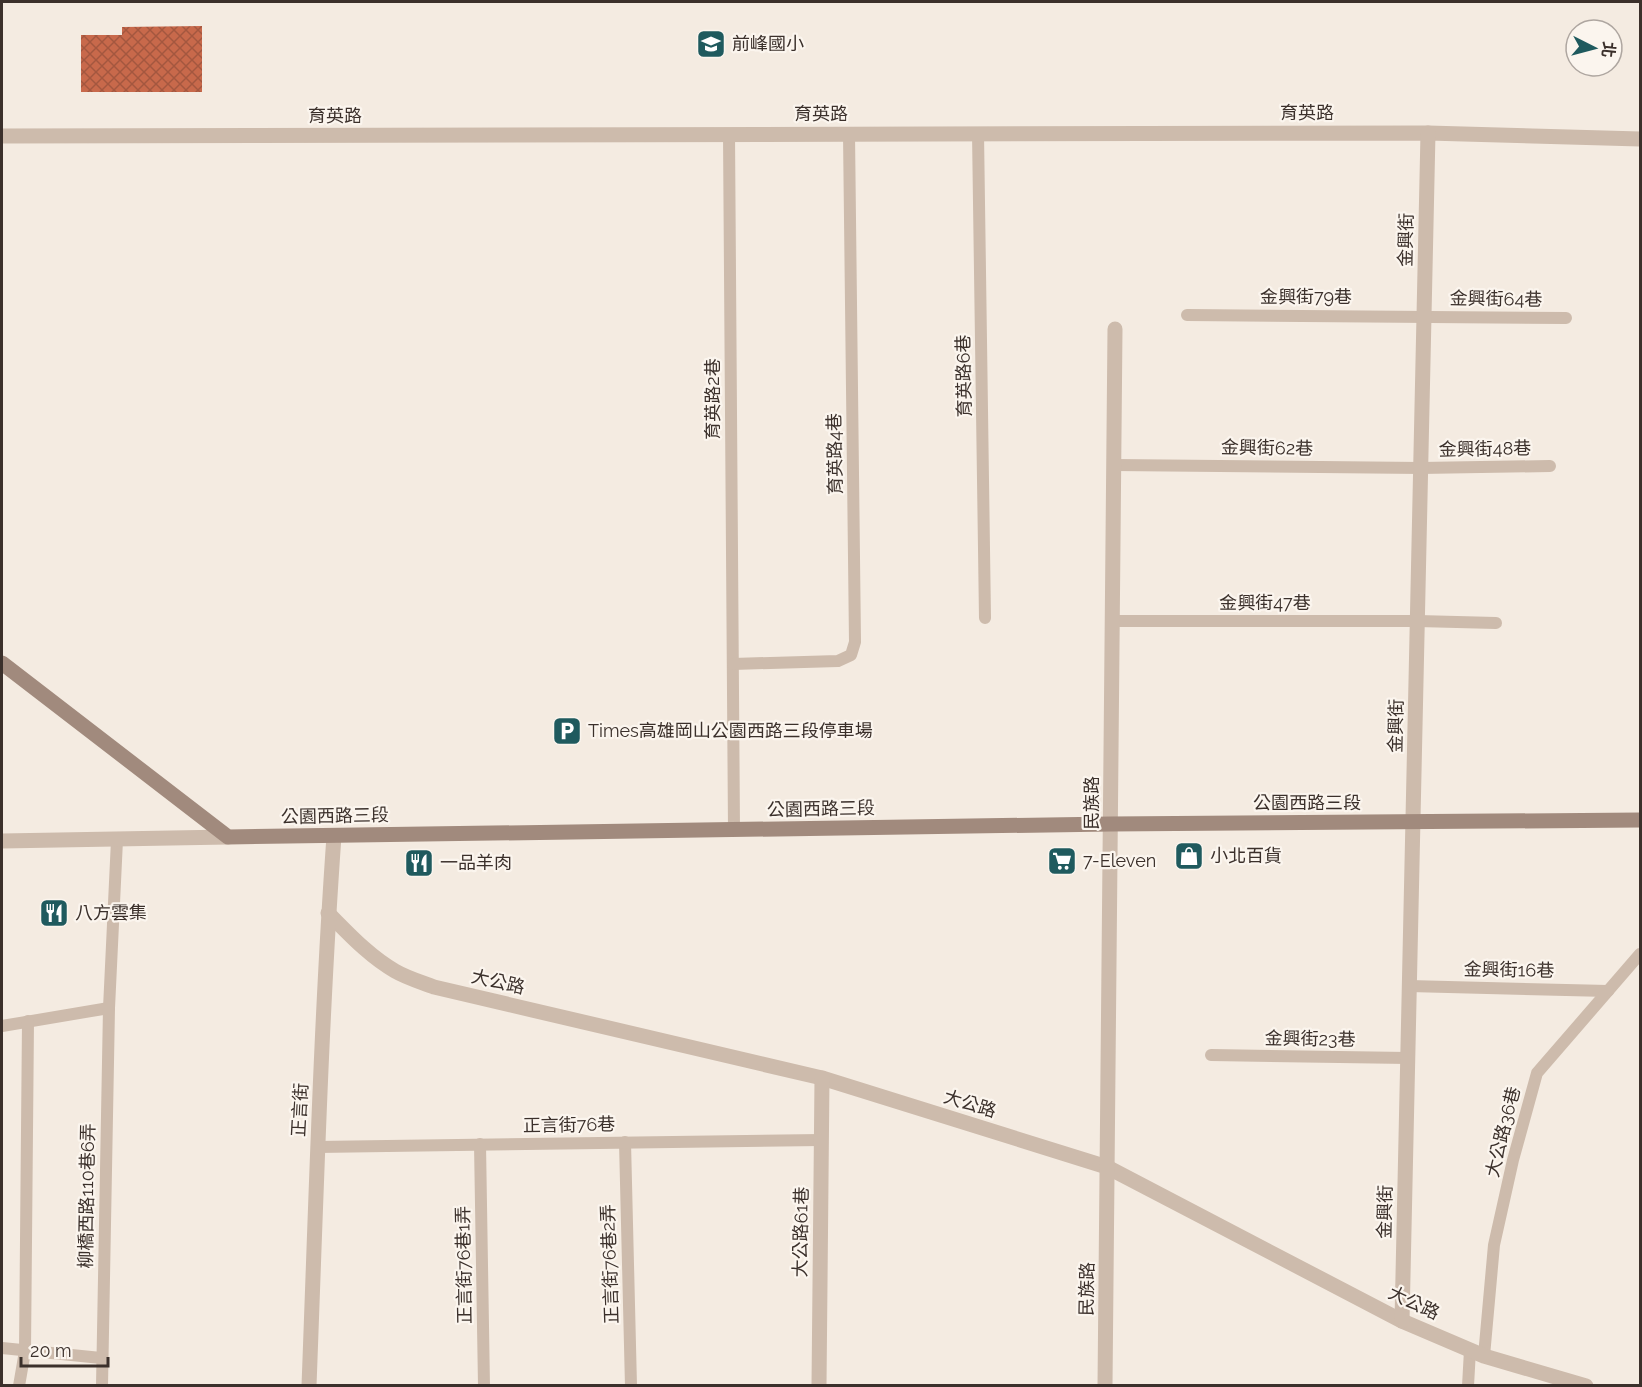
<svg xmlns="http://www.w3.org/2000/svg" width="1642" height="1387" font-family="Raleway,'Noto Sans TC',sans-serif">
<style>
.building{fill:url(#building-cross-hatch)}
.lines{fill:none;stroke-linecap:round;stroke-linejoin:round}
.lane{stroke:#cdbbac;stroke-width:12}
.street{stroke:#cdbbac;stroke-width:15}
.secondary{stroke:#a18a7d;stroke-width:15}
.labels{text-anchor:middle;stroke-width:4.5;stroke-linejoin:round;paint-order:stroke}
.poi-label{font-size:18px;fill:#3b302b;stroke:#fbf5ee;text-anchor:start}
.street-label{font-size:18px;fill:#3b302b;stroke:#fbf5ee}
</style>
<defs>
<pattern id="building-cross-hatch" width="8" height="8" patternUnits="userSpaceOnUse" patternTransform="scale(1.5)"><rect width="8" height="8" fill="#c8694b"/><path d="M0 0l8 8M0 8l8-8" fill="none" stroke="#a4573f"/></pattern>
</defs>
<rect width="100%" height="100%" fill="#f4ebe1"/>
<polygon class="building" points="202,26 202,92 81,92 81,35 122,35 122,27"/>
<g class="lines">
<g class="lane">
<polyline points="978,133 985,618"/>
<polyline points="729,134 734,830"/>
<polyline points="1187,315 1566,318"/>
<polyline points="1114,465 1421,468 1550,466"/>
<polyline points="1112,621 1418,621 1496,623"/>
<polyline points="733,664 838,661 851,655 855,642 849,134"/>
<polyline points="1409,986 1608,991"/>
<polyline points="2,1026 109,1008"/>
<polyline points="1211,1055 1408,1058"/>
<polyline points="625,1142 631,1386"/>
<polyline points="480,1144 484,1386"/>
<polyline points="317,1147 821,1140"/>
<polyline points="2,1348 101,1358"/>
<polyline points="1484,1356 1494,1245 1513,1160 1537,1073 1640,954"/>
<polyline points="19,1386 25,1351 28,1021"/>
<polyline points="102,1386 109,1008 117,840"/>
<polyline points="1468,1386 1470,1350"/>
</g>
<g class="street">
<polyline points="2,136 1428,133 1640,139"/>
<polyline points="2,841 228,837"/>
<path d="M 328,913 C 349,934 369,956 395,971 C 407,978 421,982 434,987 L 822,1078 L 1107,1167 L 1402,1321 L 1484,1356 L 1586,1386"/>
<polyline points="1402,1321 1428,133"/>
<path d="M 309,1386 C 316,1202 321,1019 334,836"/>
<polyline points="819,1386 822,1078"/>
<polyline points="1105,1386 1115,329"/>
</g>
<polyline class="secondary" points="2,663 228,837 1111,824 1640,820"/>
</g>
<defs>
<g id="school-square" transform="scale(1.5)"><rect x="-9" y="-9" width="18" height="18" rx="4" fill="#1f5a5e" stroke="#fbf5ee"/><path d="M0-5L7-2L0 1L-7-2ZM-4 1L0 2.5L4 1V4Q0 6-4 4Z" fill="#fff"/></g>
<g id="parking-square" transform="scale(1.5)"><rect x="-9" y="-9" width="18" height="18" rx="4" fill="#1f5a5e" stroke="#fbf5ee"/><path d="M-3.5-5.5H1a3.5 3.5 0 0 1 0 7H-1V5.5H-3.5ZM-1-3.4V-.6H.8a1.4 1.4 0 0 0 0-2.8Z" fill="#fff"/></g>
<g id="shop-square" transform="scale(1.5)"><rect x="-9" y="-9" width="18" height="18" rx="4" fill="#1f5a5e" stroke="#fbf5ee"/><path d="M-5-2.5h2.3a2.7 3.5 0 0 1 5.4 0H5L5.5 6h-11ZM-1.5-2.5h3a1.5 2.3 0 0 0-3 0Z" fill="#fff"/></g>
<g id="supermarket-square" transform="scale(1.5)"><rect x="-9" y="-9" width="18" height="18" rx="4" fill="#1f5a5e" stroke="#fbf5ee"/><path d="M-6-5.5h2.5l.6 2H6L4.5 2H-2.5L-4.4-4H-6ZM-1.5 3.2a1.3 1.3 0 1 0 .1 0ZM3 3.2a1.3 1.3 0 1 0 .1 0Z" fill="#fff"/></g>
<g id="restaurant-square" transform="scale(1.5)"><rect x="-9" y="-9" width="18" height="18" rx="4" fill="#1f5a5e" stroke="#fbf5ee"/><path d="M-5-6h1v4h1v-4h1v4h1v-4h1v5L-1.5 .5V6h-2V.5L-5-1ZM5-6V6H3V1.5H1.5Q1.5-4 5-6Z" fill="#fff"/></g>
</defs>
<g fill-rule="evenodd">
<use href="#school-square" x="711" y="44"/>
<use href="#parking-square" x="567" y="731"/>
<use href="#shop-square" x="1189" y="856"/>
<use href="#supermarket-square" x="1062" y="861"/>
<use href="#restaurant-square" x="419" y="863"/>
<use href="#restaurant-square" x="54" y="913"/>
</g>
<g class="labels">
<g class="poi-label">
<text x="732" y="50">前峰國小</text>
<text x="588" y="737">Times高雄岡山公園西路三段停車場</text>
<text x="1210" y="862">小北百貨</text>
<text x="1083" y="867">7-Eleven</text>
<text x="440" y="869">一品羊肉</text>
<text x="75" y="919">八方雲集</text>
</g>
<g class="street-label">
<text x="1307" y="119">育英路</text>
<text x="821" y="120">育英路</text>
<text x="335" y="122">育英路</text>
<text transform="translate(1406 240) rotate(-89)" y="6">金興街</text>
<text x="1306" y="303">金興街79巷</text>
<text transform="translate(1496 299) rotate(1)" y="6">金興街64巷</text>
<text transform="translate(964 376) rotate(-91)" y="6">育英路6巷</text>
<text transform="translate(713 399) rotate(-90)" y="6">育英路2巷</text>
<text transform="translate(1267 448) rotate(1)" y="6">金興街62巷</text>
<text transform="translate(1485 449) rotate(-1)" y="6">金興街48巷</text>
<text transform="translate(835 454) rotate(-91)" y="6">育英路4巷</text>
<text x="1265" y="609">金興街47巷</text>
<text transform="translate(1396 726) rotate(-89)" y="6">金興街</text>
<text transform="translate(1092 803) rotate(-90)" y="6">民族路</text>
<text x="1307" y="809">公園西路三段</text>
<text transform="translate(821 809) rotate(-1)" y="6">公園西路三段</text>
<text transform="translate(335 816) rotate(-1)" y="6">公園西路三段</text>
<text transform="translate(1509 970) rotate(1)" y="6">金興街16巷</text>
<text transform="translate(498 982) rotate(13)" y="6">大公路</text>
<text transform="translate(1310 1039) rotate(1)" y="6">金興街23巷</text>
<text transform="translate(970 1104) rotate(17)" y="6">大公路</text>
<text transform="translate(300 1110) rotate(-87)" y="6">正言街</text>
<text transform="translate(569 1125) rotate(-1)" y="6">正言街76巷</text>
<text transform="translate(1503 1132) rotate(-76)" y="6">大公路36巷</text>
<text transform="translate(87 1196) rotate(-89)" y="6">柳橋西路110巷6弄</text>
<text transform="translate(1385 1212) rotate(-89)" y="6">金興街</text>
<text transform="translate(801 1232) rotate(-89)" y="6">大公路61巷</text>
<text transform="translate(610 1264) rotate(-92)" y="6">正言街76巷2弄</text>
<text transform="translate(464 1265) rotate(-91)" y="6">正言街76巷1弄</text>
<text transform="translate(1087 1289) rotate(-89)" y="6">民族路</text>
<text transform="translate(1414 1303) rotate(25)" y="6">大公路</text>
</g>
</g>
<rect width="1642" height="1387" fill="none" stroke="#3b302b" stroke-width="6"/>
<g transform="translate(1594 48) rotate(96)"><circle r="28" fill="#fbf5ee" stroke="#aea6a0" stroke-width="1.5"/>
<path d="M0-4.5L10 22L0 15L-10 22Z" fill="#1f5a5e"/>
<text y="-9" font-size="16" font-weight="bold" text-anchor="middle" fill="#3b302b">北</text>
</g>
<path d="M21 1357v9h87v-9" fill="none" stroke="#3b302b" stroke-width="3"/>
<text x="30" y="1357" font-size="18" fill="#3b302b" stroke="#fbf5ee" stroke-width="4.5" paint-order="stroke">20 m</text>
</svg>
